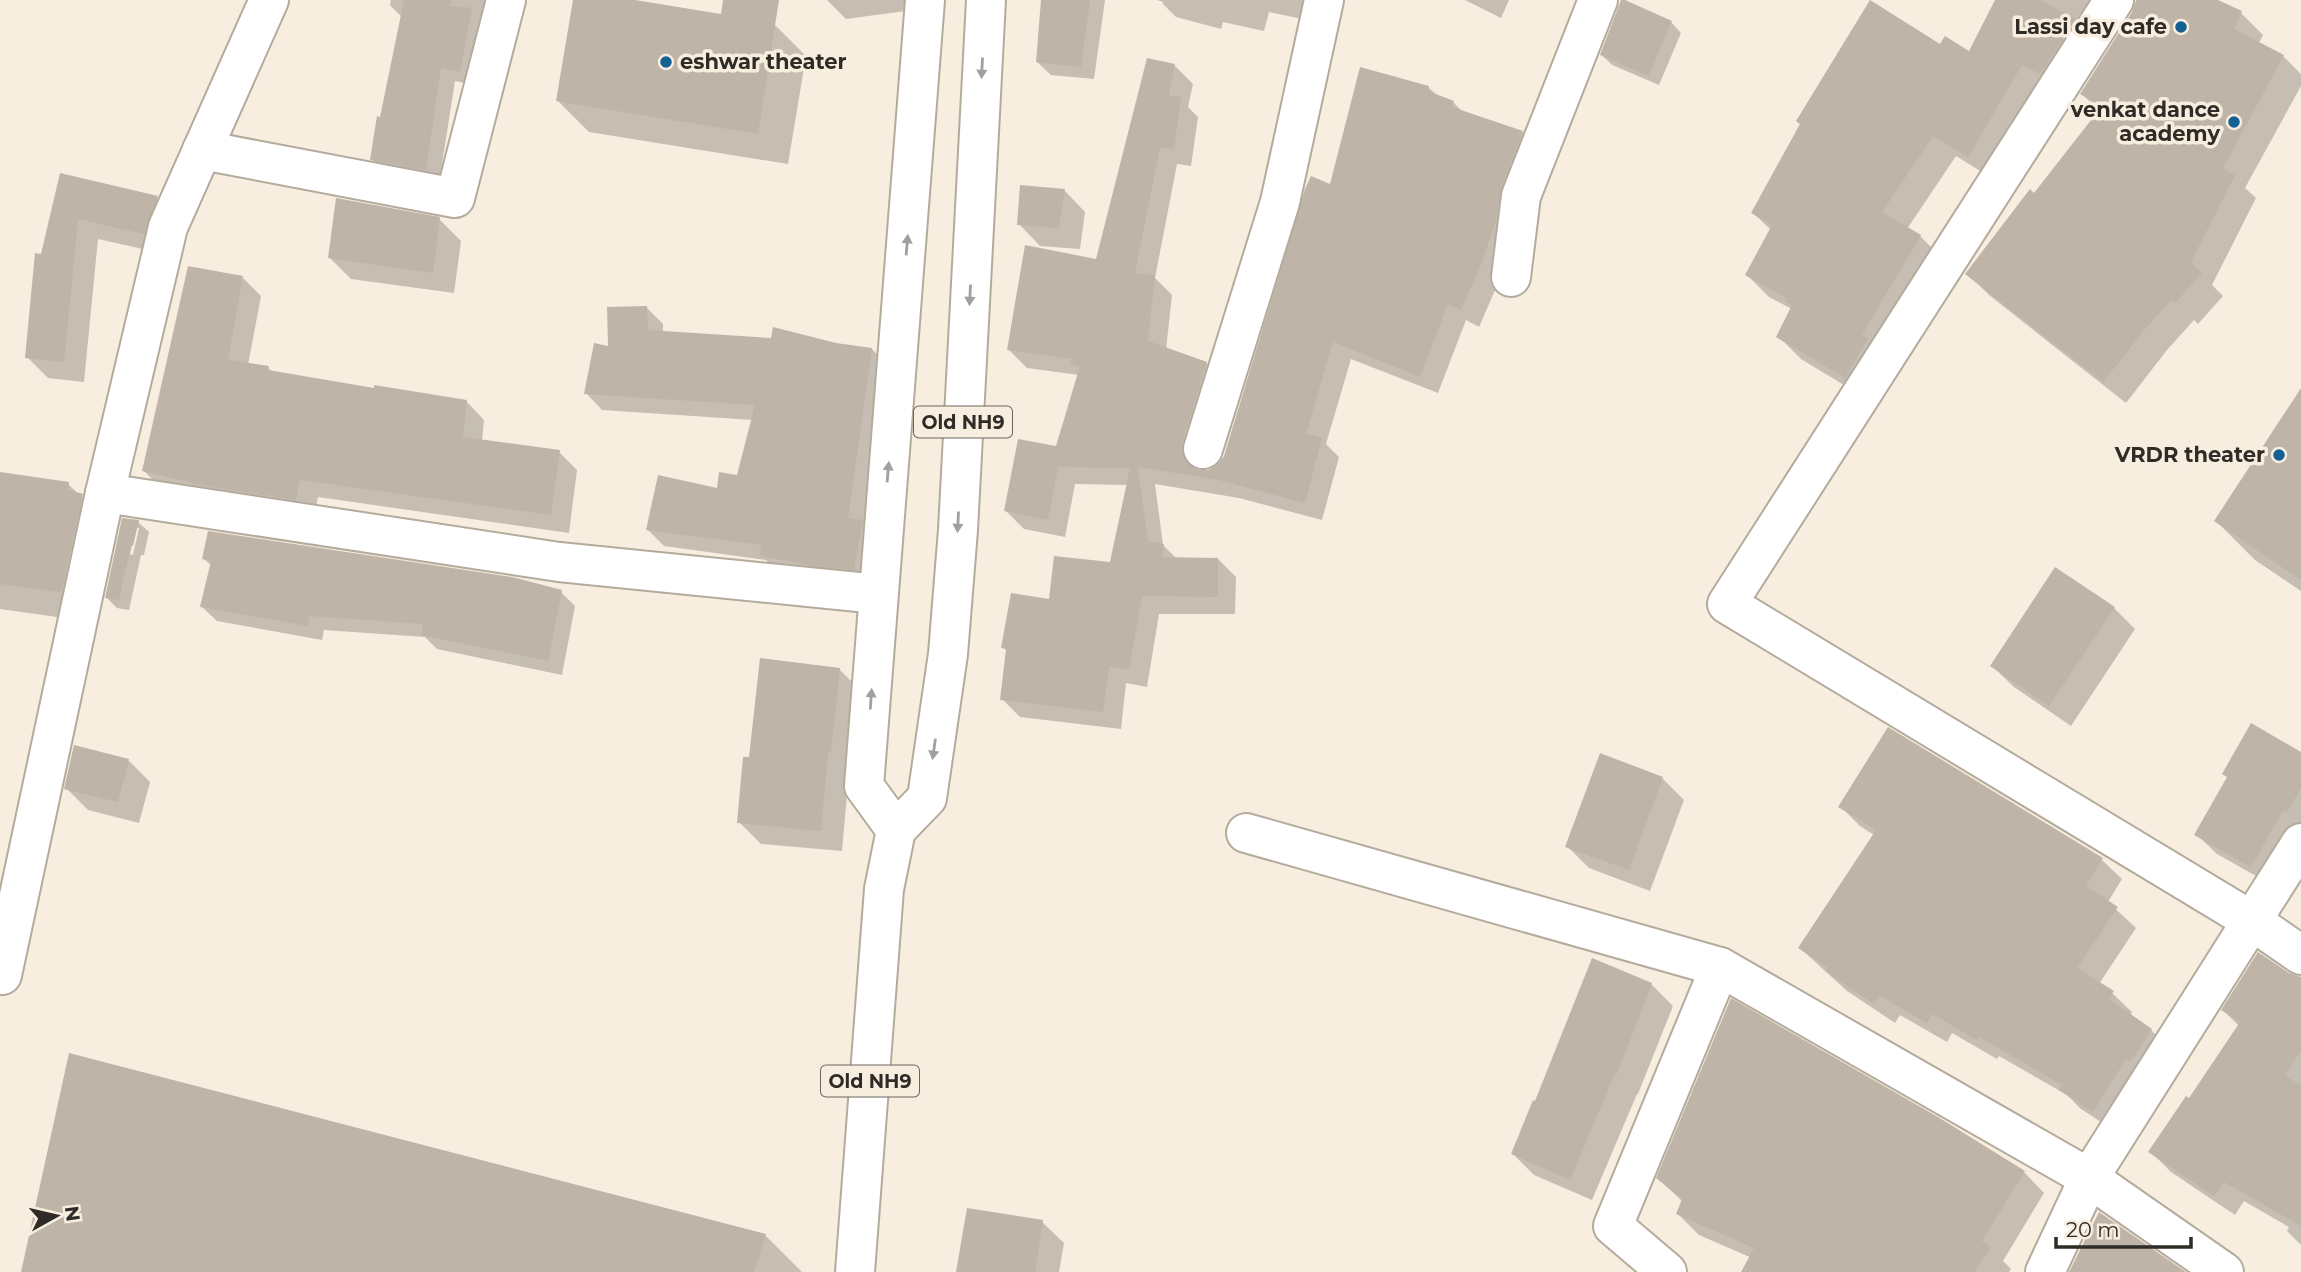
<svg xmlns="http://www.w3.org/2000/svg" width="2301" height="1272" font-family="Montserrat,sans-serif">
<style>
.shadow{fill:#0003;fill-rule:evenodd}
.building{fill:#beb4a7}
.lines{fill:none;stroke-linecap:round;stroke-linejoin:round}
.minor-casing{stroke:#b4ab9d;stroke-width:42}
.primary-casing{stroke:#b4ab9d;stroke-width:42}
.minor{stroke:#fff;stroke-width:38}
.primary{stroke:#fff;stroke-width:38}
.oneway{fill:#a1a09d}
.poi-dot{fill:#136093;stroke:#f8eee0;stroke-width:2.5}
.labels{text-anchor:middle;stroke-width:7;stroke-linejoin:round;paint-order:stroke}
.shield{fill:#f8eee0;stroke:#6b665e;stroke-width:2}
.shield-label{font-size:19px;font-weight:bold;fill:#2f2b26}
.poi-label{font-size:21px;font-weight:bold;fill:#2f2b26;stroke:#f8eee0;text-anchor:end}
</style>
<rect width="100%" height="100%" fill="#f8eee0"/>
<g class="shadow">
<polygon points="391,0 504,0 474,85 455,81 439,183 386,173 372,159 402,17 390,5"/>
<polygon points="574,0 624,0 775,25 806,56 788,164 589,132 558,101"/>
<polygon points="827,0 914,0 913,10 846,19"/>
<polygon points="1044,0 1105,0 1094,79 1051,75 1037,62"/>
<polygon points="1157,0 1316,0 1312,21 1269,12 1264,31 1223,22 1221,29 1176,17 1163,4 1163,2"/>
<polygon points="1465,0 1509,0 1501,18"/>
<polygon points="1997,0 2136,0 2127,2 1990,177 1956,156 1907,229 1920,236 1942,258 1867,399 1801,359 1779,337 1792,309 1769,297 1747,275 1771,230 1753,213 1941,46 1970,54"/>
<polygon points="2138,0 2214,0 2241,13 2263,35 2259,43 2283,56 2301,74 2301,86 2245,188 2256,198 2212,285 2223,296 2198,324 2194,320 2167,350 2126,403 1989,295 1967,273 2034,195 2100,112 2082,94 2134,13"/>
<polygon points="1671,22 1681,33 1659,85 1612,65 1602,55"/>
<polygon points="1175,66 1193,84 1188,107 1198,117 1191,166 1177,164 1155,278 1172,295 1166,350 1206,363 1224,381 1199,461 1199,472 1209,472 1220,466 1225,456 1331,186 1428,87 1438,96 1453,102 1463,112 1522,132 1540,150 1499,281 1479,327 1466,320 1438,393 1351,359 1326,444 1339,457 1322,520 1239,498 1155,484 1163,545 1177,559 1218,559 1236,577 1235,614 1159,614 1147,687 1126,683 1121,729 1020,717 1002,699 1008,652 1003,647 1111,564 1128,485 1075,484 1065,537 1024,529 1006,511 1057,448 1079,375 1027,368 1009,350 1097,261"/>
<polygon points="62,175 157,198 178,219 165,254 98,239 84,382 48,378 27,357 42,256"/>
<polygon points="1064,190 1085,212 1080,249 1040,246 1019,224"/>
<polygon points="439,219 461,241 454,293 351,279 330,258"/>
<polygon points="243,278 261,296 248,365 268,368 273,372 375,390 466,401 484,420 482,441 559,452 577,470 569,533 318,497 314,517 162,489 144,471"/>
<polygon points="647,308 663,324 663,332 836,345 872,349 888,366 870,585 778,572 766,560 664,546 648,530 739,477 753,420 602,410 586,393 609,348"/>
<polygon points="2301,392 2301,591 2255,560 2216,521"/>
<polygon points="0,474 68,484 113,526 92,622 0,609"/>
<path d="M 123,520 L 138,522 L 149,532 L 144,555 L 141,555 L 129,610 L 117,608 L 107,598 ZM 136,528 L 139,528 L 133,555 L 130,554 Z"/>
<polygon points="204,559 561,592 575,606 562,675 437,649 425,637 324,630 322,640 217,621 202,607 212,566"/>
<polygon points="2114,608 2135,629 2071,726 2014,687 1992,666"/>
<polygon points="840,670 861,691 849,772 842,851 761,844 739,822 750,759"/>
<polygon points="1888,729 2102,860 2122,879 2108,902 2136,928 2099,984 2112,993 2132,1012 2130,1016 2151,1030 2171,1050 2113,1130 2081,1109 2067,1095 1999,1056 1997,1059 1952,1033 1947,1042 1900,1015 1895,1023 1847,991 1800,948 1874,835 1860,826 1841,807"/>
<polygon points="2301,754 2301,833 2272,885 2217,854 2196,834"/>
<polygon points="128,760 150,782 139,823 88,810 66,788"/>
<polygon points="1662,778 1684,800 1650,891 1589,868 1567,846"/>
<polygon points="2288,975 2301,978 2301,1245 2287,1231 2289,1227 2244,1201 2235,1215 2171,1172 2151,1152 2189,1100 2239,1026 2223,1010"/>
<polygon points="1651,984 1673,1006 1638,1094 1637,1094 1592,1200 1534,1175 1513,1154"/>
<polygon points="2024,1172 2044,1193 2003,1261 2011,1269 2009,1272 1775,1272 1768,1265 1699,1235 1678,1214 1683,1202 1658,1178"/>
<polygon points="1042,1222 1064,1243 1059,1272 958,1272"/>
<polygon points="765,1235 802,1272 23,1272"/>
</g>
<g class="building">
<polygon points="404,0 451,0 450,6 472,8 460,72 441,68 426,170 370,160 377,116 380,117"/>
<polygon points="573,0 635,0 721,14 723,0 779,0 758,134 556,101"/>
<polygon points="1041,0 1090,0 1081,67 1036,62"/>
<polygon points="1621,0 1625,0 1672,21 1648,76 1600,55"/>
<polygon points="1870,0 1940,44 1945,36 1969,51 1995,0 2040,0 2076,19 2040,74 2022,65 1968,157 1933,136 1882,212 1921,235 1862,335 1868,339 1845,378 1776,337 1792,305 1786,302 1788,299 1745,275 1772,225 1751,213 1800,124 1796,121"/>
<polygon points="2136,0 2218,0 2242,11 2234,29 2284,55 2223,168 2235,175 2191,262 2202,273 2175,303 2171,300 2145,329 2103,382 1965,274 2030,189 2034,193 2102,106 2080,94 2132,12"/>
<polygon points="1147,58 1175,64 1169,96 1181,97 1174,149 1160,147 1135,273 1155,275 1148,341 1207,362 1182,443 1182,453 1187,463 1197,470 1208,470 1217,465 1224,456 1305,189 1311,176 1330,184 1360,67 1429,86 1428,91 1454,101 1452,107 1523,131 1501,188 1496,221 1482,262 1461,310 1448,304 1420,377 1333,342 1306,434 1322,438 1305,503 1219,480 1138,467 1148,541 1164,544 1162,557 1218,558 1218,597 1142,596 1129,670 1109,666 1103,712 1000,700 1006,649 1001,648 1011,593 1049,599 1054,556 1110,562 1130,468 1058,467 1048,520 1004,511 1018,439 1056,446 1080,366 1070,364 1072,359 1007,350 1025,245 1096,259"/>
<polygon points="60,173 158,196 144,234 78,219 64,362 25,358 35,253 41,254"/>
<polygon points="1020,185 1065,189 1059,228 1017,225"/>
<polygon points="336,198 440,217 433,273 328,258"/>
<polygon points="188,266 243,276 228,360 269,366 268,370 374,388 374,385 467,400 463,437 560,450 551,515 300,480 296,500 201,485 142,471"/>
<polygon points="647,306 648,330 771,338 773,327 836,343 872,348 848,518 863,520 854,570 814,566 760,556 761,545 646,530 658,475 717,488 719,472 737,475 755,405 584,394 594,343 608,346 607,307"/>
<polygon points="2301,388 2301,580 2214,521"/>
<polygon points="0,472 69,482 68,490 83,494 61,592 0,584"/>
<polygon points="122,518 139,520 133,546 131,545 119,600 105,598"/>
<polygon points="208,531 512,577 562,590 548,661 421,635 423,624 309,616 308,626 200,607 211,561 202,559"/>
<polygon points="2055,567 2115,607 2049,706 1990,666"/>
<polygon points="760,658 840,668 831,752 828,752 821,831 737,823 743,757 749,757"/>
<polygon points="2251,723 2301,752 2301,788 2287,812 2283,810 2251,867 2194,835 2227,777 2222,774"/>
<polygon points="1888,727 2103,858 2086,886 2118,907 2077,968 2114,991 2109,999 2152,1029 2130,1062 2126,1059 2093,1112 2059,1090 2062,1085 1979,1037 1977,1040 1932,1014 1927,1023 1880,996 1874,1004 1825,971 1828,968 1798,948 1876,830 1838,807"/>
<polygon points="74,745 129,759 118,802 64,789"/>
<polygon points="1600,753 1663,777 1629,870 1565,847"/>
<polygon points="2258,952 2289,973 2301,977 2301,1051 2285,1075 2301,1086 2301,1226 2224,1182 2214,1196 2148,1152 2186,1096 2189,1098 2240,1022 2221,1010"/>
<polygon points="1592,958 1652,983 1617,1074 1615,1073 1570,1180 1511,1154 1533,1100 1535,1101"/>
<polygon points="1731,998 1938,1117 2025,1171 1982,1241 1991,1247 1974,1272 1741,1272 1754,1248 1676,1214 1682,1199 1656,1178"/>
<polygon points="69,1053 766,1234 754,1272 21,1272"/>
<polygon points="967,1208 1043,1220 1035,1272 956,1272"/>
<polygon points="2099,1212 2186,1272 2069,1272"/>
</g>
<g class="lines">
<g class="minor-casing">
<g id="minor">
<polyline points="269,0 168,227 105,493 559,562 878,594"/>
<polyline points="2114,0 1727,604 2252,921 2301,955"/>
<polyline points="202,150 455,198 506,0"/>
<polyline points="1511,277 1521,196 1598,0"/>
<polyline points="1203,449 1280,202 1324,0"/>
<polyline points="1246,833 1720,967 2089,1178 2224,1272"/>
<polyline points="2,975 105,493"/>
<polyline points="1667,1272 1613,1226 1720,967"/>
<polyline points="2045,1272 2089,1178 2301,843"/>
</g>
</g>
<g class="primary-casing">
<g id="primary">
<polyline points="896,830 864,786 925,0"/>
<polyline points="855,1272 884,889 896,830 927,798 948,654 958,530 986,0"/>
</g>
</g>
<use href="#minor" class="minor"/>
<use href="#primary" class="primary"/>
</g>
<defs><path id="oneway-solid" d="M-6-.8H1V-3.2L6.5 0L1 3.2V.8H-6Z" transform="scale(1.75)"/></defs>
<g class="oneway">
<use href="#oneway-solid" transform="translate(982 68) rotate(93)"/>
<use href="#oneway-solid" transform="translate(907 245) rotate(-85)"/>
<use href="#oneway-solid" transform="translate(970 295) rotate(93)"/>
<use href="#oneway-solid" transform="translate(888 472) rotate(-85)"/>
<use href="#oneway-solid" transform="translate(958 522) rotate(93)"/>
<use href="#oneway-solid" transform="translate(871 699) rotate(-86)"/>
<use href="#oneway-solid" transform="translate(934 749) rotate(98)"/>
</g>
<g class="poi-dot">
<circle cx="2181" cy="27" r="7"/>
<circle cx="666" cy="62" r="7"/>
<circle cx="2234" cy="122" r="7"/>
<circle cx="2279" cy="455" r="7"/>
</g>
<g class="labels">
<g class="shield">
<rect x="914" y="406.5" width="98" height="31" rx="5"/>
<rect x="821" y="1065.5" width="98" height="31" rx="5"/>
</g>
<g class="shield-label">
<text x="963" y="429">Old NH9</text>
<text x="870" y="1088">Old NH9</text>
</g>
<g class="poi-label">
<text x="2167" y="34">Lassi day cafe</text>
<text x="680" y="69" text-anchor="start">eshwar theater</text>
<text x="2220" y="117">venkat dance<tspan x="2220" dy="24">academy</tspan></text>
<text x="2265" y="462">VRDR theater</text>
</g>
</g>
<g transform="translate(56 1216) rotate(82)" stroke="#f8eee0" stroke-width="5" paint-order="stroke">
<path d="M0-5L12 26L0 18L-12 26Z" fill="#2f2b26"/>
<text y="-10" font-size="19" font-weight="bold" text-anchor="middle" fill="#2f2b26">N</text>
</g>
<path d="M2056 1237v10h135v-10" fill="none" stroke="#2f2b26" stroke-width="3.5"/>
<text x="2066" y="1237" font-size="21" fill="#2f2b26" stroke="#f8eee0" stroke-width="5" paint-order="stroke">20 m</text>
</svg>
